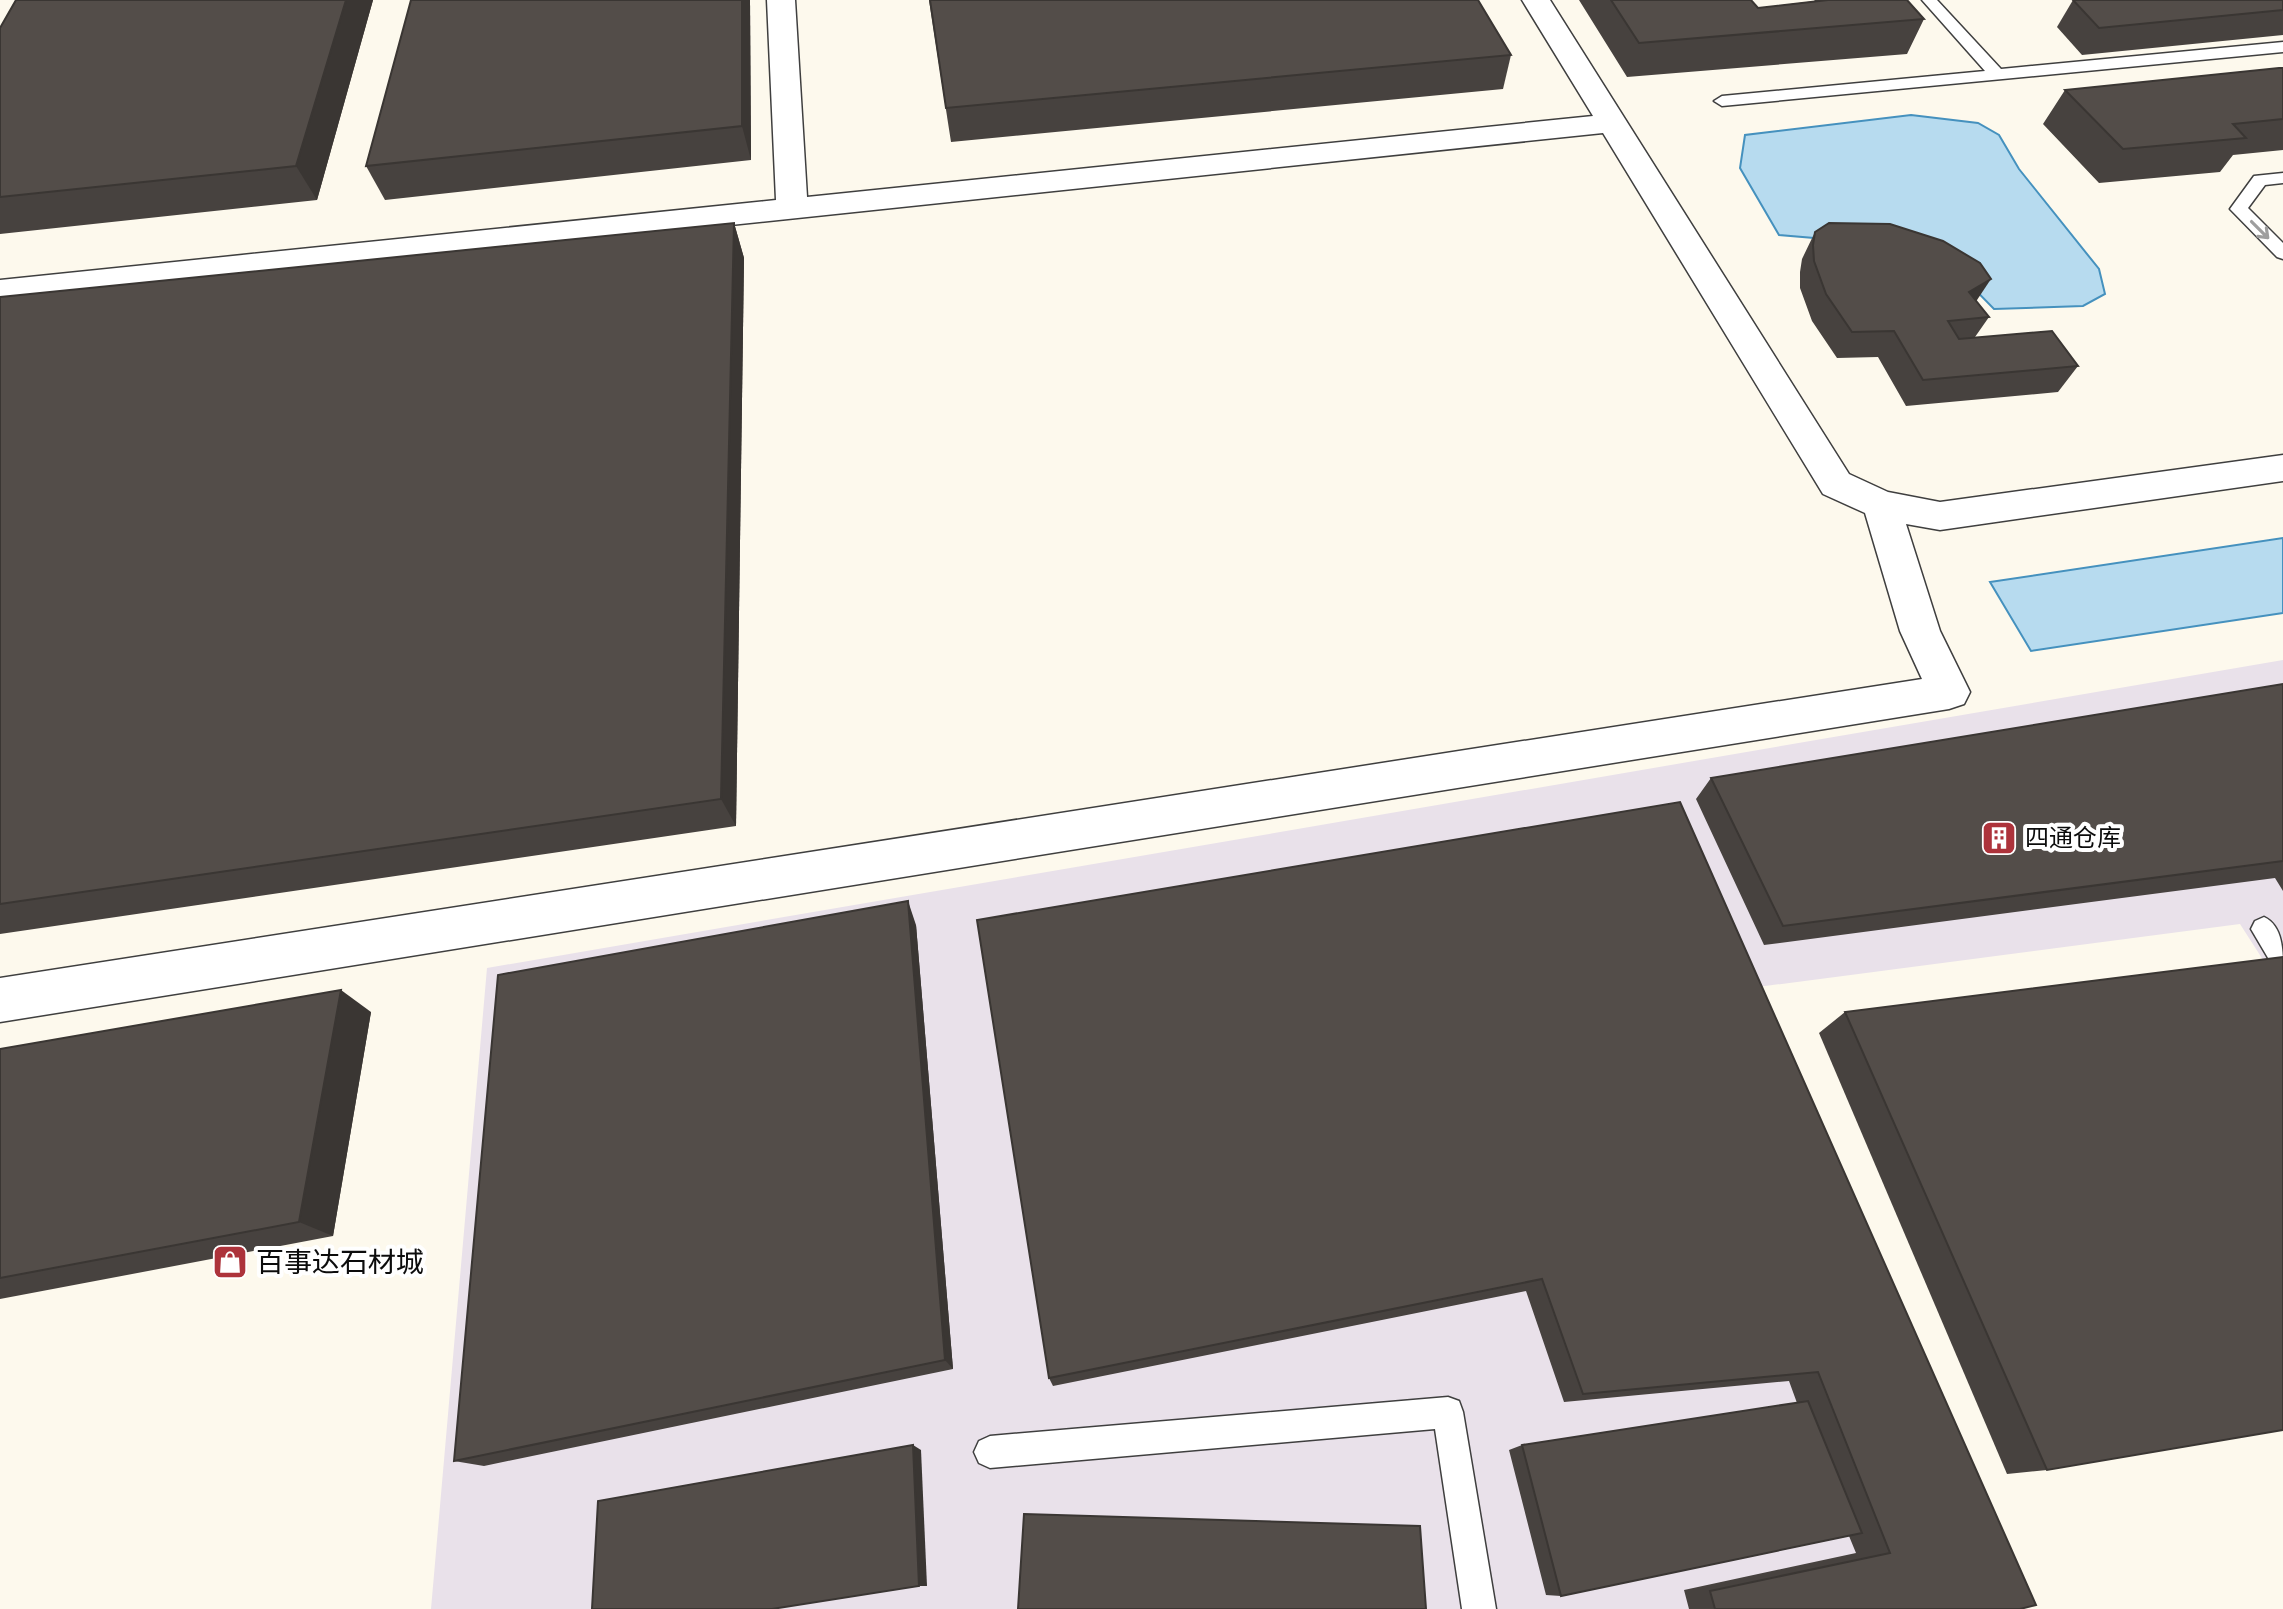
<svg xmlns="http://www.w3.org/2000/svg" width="2283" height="1609" font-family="Literata,'Noto Sans SC',serif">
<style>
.industrial{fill:#e9e1ea}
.water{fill:#b7dbef;stroke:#4591be;stroke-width:2}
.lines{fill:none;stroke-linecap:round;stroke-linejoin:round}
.lane-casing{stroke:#3f3f3f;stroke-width:3}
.street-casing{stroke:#3f3f3f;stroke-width:3}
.lane{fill:#fff;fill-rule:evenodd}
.street{fill:#fff;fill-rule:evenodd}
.wall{fill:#47423f}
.shaded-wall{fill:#3a3633}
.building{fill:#534d49;stroke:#3a3633;stroke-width:2}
.oneway{stroke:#9e9e9e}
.labels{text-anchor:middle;stroke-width:8;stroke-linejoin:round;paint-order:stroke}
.poi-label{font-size:24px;fill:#0c0c0c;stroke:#fff;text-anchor:start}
.near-poi-label{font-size:28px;fill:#0c0c0c;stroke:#fff;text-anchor:start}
</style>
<rect width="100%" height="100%" fill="#fdf9ed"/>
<polygon class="industrial" points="2283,660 2283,991 2240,924 1735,990 2005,1609 431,1609 487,968"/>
<g class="water">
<polygon points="1911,115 1978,123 1999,135 2019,169 2099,269 2105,294 2083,306 1994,309 1953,267 1897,245 1779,235 1740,168 1745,135"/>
<polygon points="2283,538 2283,613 2031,651 1990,582"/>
</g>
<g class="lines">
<g class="lane-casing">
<g id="lane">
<polygon points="1922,0 1937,0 2001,69 2283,42 2283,52 1722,106 1714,101 1722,96 1985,71"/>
<polygon points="2283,173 2283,183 2265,185 2248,208 2283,243 2283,259 2277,257 2230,209 2254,176"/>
<path d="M 2264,917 C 2283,926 2283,951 2283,972 L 2274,968 L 2251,929 L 2255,921 Z"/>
<polygon points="1448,1397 1459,1401 1463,1412 1496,1609 1462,1609 1435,1429 990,1468 979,1463 974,1452 979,1441 990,1436"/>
</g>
</g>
<g class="street-casing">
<polygon id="street" points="767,0 795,0 807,197 1593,116 1522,0 1550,0 1849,474 1888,492 1940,502 2283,455 2283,481 1940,530 1906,524 1940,631 1970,692 1964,704 1949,709 0,1022 0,978 1922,679 1900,631 1865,513 1823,494 1603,133 0,302 0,280 776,200"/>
</g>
<use href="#lane" class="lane"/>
<use href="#street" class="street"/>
</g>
<g class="wall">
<polygon points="16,0 373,0 317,200 0,234 0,28"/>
<polygon points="750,0 751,160 385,200 366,166"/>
<polygon points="929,0 1478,0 1511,55 1503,89 951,142"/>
<polygon points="1579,0 1751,0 1758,8 1815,1 1814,0 1907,0 1924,19 1907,54 1627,77"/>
<polygon points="2073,0 2283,0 2283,35 2082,55 2057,27"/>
<polygon points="2283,68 2283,150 2233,155 2220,172 2099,183 2043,124 2065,90"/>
<polygon points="734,223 744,258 736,826 0,934 0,297"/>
<polygon points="1815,232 1976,301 1989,317 1975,337 2078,366 2058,392 1906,406 1878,357 1837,358 1812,321 1800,288 1800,272 1802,259"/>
<polygon points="2283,684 2283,891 2275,878 1764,945 1696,799 1711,778"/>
<polygon points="1680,802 2020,1609 1689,1609 1684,1590 1856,1553 1849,1536 1561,1596 1546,1595 1509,1450 1522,1445 1797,1403 1789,1381 1564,1402 1526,1291 1053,1386 1049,1378"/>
<polygon points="916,925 953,1369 484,1466 454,1461"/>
<polygon points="371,1012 333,1236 0,1299 0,1049"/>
<polygon points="1845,1012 2047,1470 2007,1474 1819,1033"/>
</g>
<g class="shaded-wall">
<polygon points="346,0 373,0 317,200 296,166"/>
<polygon points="742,0 750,0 751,160 742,126"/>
<polygon points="734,223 744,258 736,826 721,799"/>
<polygon points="1991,279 1973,306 1969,292"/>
<polygon points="908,901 916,925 953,1369 945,1360"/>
<polygon points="341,990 371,1012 333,1236 299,1222"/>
<polygon points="913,1445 921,1450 927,1586 919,1586"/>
</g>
<g class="building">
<polygon points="16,0 346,0 296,166 0,197 0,28"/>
<polygon points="411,0 742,0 742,126 366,166"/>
<polygon points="930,0 1478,0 1511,55 946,108"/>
<polygon points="1611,0 1751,0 1758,8 1828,0 1907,0 1924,19 1639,43"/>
<polygon points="2073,0 2283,0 2283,10 2099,28"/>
<polygon points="2279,68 2283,68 2283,119 2233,124 2246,138 2123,149 2065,90"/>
<polygon points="734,223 721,799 0,904 0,297"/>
<polygon points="1829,223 1890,224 1943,241 1980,263 1991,279 1969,292 1989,317 1948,321 1959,339 2052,331 2078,366 1923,380 1894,331 1852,332 1826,294 1814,261 1813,245 1815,232"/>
<polygon points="2283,684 2283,861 1783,926 1711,778"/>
<polygon points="1680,802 2036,1605 2020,1609 1715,1609 1710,1591 1890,1553 1818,1372 1583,1394 1542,1279 1049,1378 977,920"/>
<polygon points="908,901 945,1360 454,1461 498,975"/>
<polygon points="2283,957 2283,1430 2047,1470 1845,1012"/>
<polygon points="341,990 299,1222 0,1278 0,1049"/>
<polygon points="1808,1401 1862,1533 1561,1596 1522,1445"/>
<polygon points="913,1445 919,1586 772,1609 592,1609 598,1501"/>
<polygon points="1024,1514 1420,1526 1426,1609 1018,1609"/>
</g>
<defs><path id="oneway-shaft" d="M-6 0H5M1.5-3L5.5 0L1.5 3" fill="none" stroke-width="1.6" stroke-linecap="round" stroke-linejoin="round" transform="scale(2)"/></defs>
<use class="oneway" href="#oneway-shaft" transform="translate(2260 230) rotate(45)"/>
<defs>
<g id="building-square" transform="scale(1.8)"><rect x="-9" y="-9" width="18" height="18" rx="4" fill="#ad333b" stroke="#fff"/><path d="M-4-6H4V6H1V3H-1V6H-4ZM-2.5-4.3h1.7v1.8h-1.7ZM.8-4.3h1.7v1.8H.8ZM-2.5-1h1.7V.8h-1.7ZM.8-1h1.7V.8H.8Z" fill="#fff"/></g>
<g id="shop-square" transform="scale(1.8)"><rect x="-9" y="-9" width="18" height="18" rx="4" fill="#ad333b" stroke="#fff"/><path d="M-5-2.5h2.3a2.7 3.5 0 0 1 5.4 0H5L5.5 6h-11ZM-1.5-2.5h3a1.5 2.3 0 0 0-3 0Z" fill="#fff"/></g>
</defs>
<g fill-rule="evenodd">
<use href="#building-square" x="1999" y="838"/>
<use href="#shop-square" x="230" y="1262"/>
</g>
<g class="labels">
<g class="poi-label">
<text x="2025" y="846">四通仓库</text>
</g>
<g class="near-poi-label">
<text x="256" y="1272">百事达石材城</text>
</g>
</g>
</svg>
